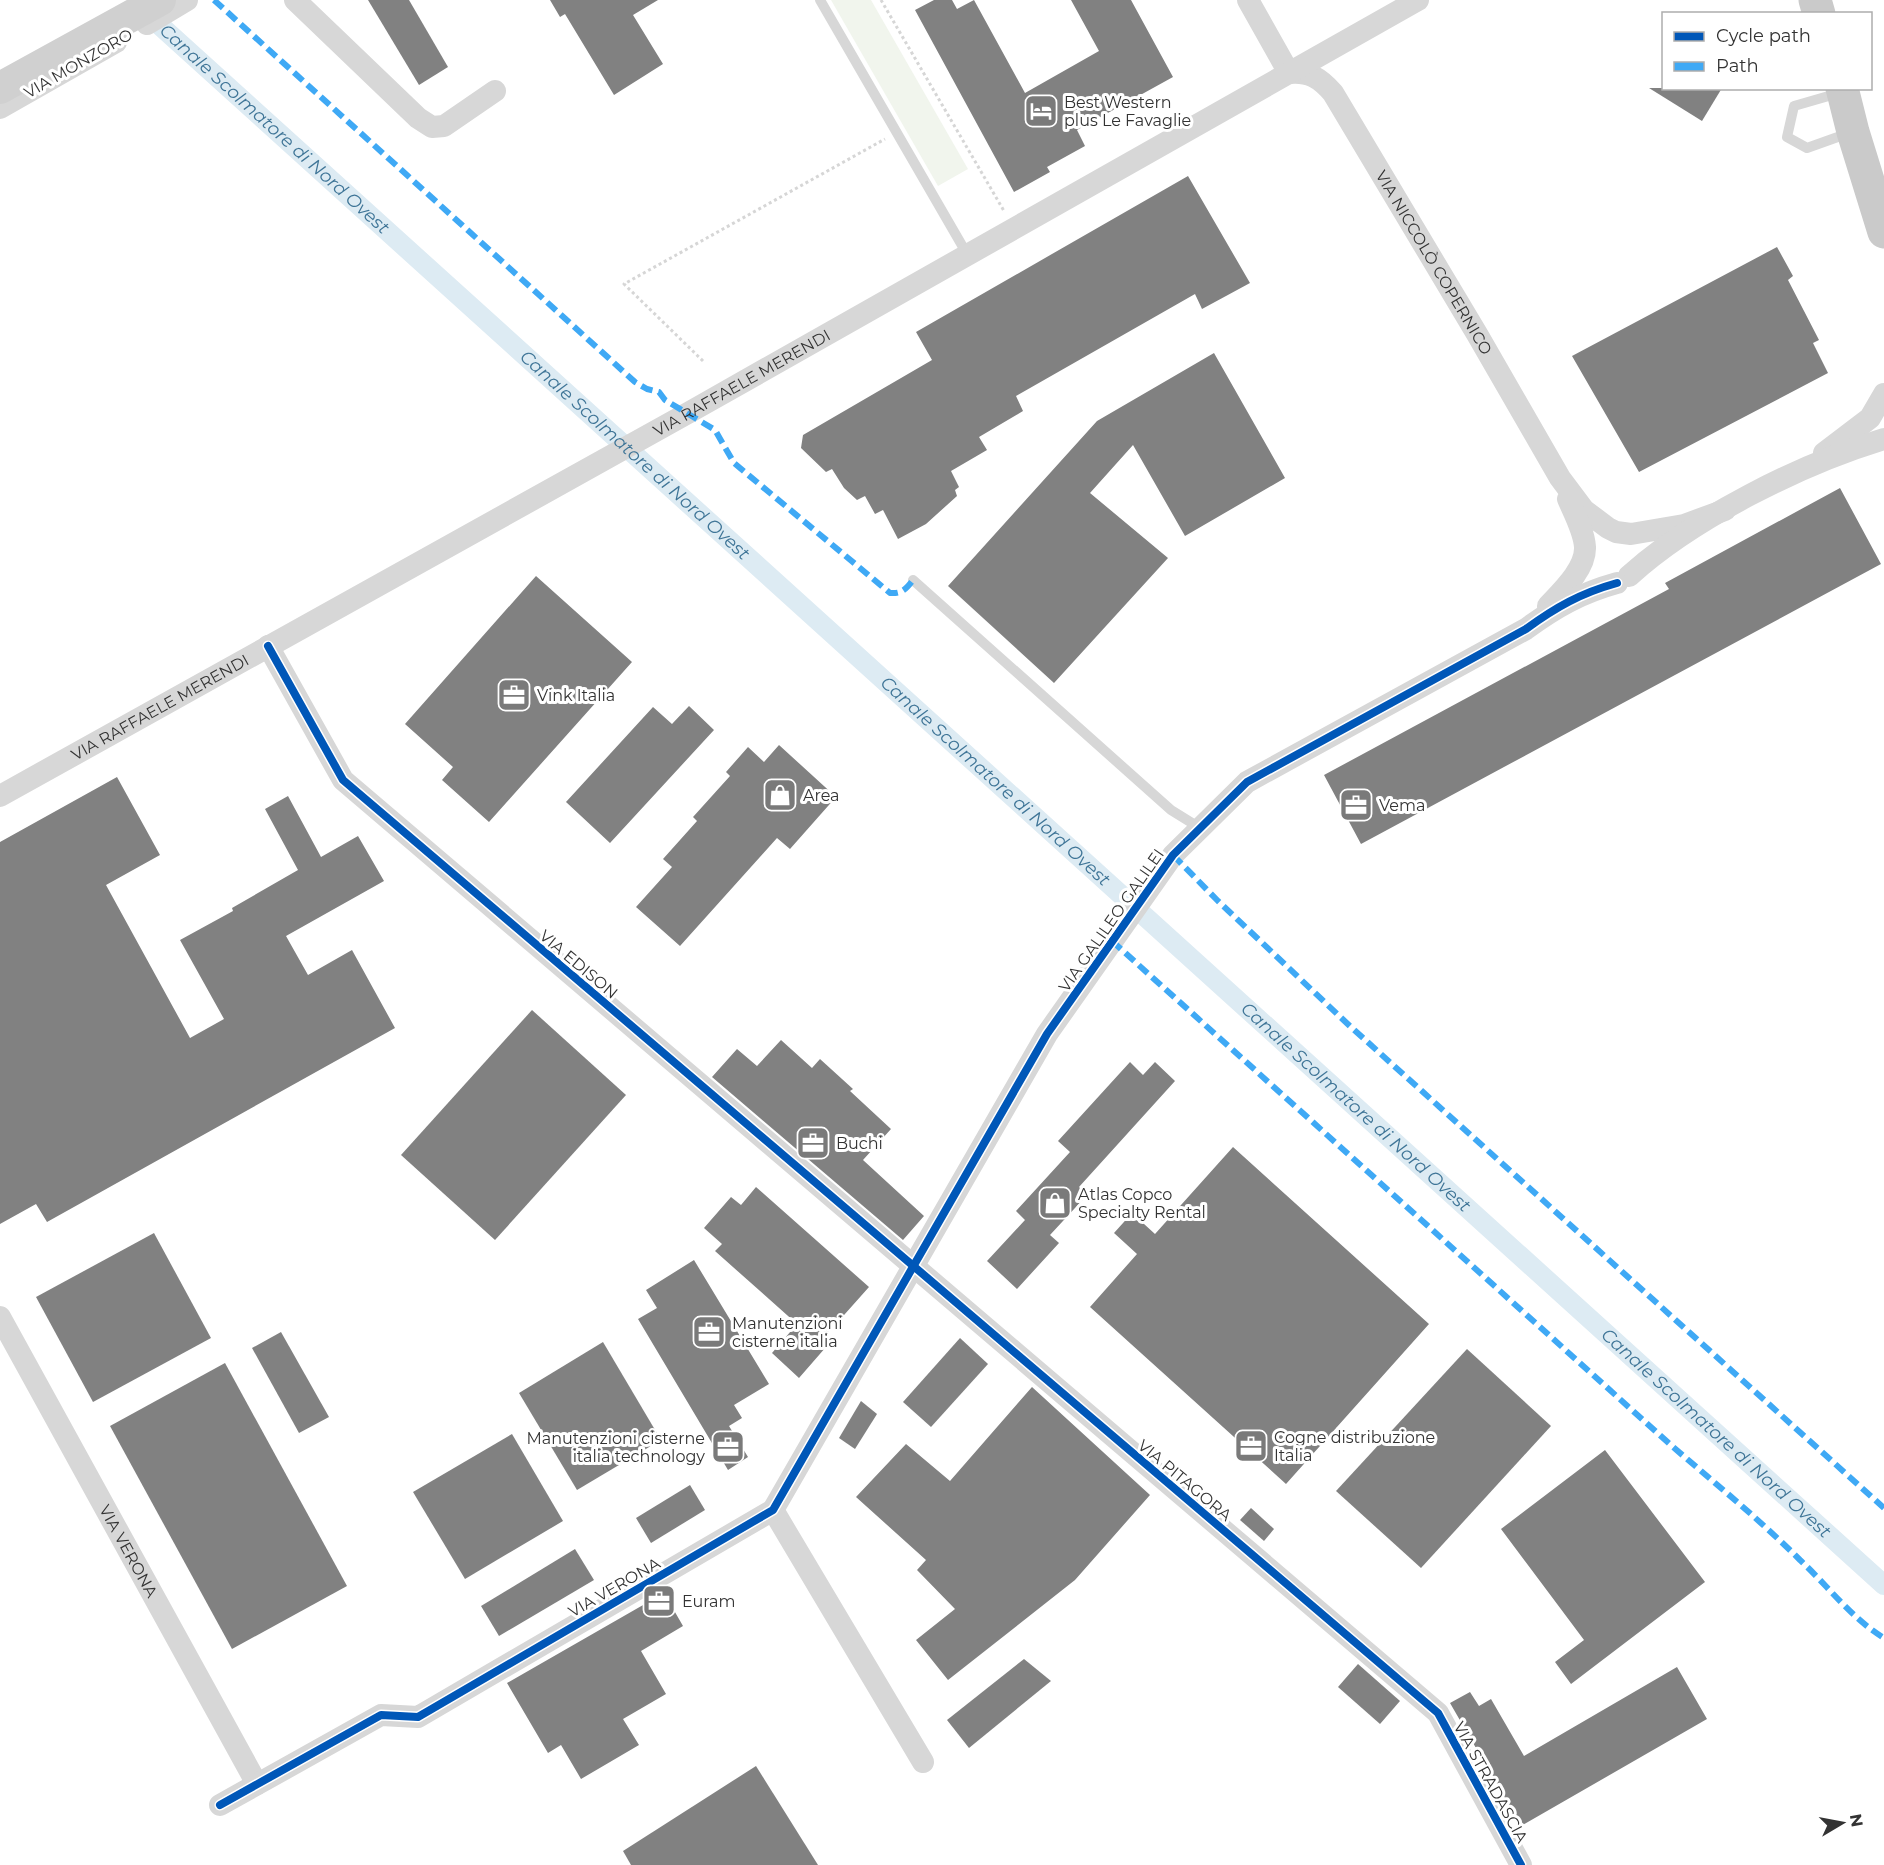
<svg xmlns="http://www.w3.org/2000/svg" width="1884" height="1865" font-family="Montserrat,sans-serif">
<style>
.green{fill:#f1f5ed}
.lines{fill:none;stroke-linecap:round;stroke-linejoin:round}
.canal{stroke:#ddebf3;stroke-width:20}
.building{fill:#818181}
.path{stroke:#d6d6d6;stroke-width:3;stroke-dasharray:3 3;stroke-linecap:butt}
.lane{stroke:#d7d7d7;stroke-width:10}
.street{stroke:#d7d7d7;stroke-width:22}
.secondary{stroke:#d0d0d0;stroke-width:32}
.primary{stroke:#cacaca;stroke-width:33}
.quiet{stroke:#3fa9f5;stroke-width:6;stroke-dasharray:12 6;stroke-linecap:butt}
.cycleway-casing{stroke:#fff;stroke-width:11}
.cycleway{stroke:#0057b8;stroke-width:8}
.labels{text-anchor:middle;stroke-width:6;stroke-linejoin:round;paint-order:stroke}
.street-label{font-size:16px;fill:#333;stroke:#fff}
.poi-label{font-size:16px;fill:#333;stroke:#fff;text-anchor:start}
.water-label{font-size:18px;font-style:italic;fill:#3f7597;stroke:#fff}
</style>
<rect width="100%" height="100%" fill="#fff"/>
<polygon class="green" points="831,0 871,0 968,169 938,186"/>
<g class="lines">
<path class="canal" id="s1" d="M 144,11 L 1884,1585"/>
</g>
<g class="building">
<polygon points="368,0 409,0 448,67 419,85"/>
<polygon points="550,0 658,0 633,15 663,64 614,95 565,14 560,17"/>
<polygon points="934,0 952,0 957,9 974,0 1025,93 1099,51 1071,0 1131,0 1173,77 1077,130 1085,146 1047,167 1050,172 1014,192 915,10"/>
<polygon points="1649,88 1722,88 1702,121"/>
<polygon points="1188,176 1250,283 1202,309 1195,294 1016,396 1023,411 979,437 987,450 951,471 959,487 955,490 957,496 926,524 898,539 883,510 875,514 865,496 857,500 844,488 832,469 826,472 801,448 803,435 932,360 916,332"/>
<polygon points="1777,247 1793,276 1788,280 1819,340 1813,343 1828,373 1639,472 1572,356"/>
<polygon points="1214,353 1285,478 1185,536 1133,445 1090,493 1168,558 1054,683 948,586 1097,421"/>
<polygon points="1840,488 1881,564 1361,844 1324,775 1669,589 1665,583"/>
<polygon points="536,576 632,662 489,822 442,780 453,767 405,724"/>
<polygon points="689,706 714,730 610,843 566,802 653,707 672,724"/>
<polygon points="779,745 836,797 790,849 777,838 680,946 636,907 672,867 663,859 697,821 693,817 730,776 726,772 748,747 764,762"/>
<polygon points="117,777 160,855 106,885 190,1038 224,1019 180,940 233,911 232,908 298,870 265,809 288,796 321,857 358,836 384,881 286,936 308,975 352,950 395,1028 47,1222 36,1204 0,1224 0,842"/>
<polygon points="532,1010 626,1095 495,1240 401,1155"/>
<polygon points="781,1040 812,1068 820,1059 853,1089 850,1091 891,1129 863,1160 924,1216 903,1240 712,1077 737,1049 757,1066"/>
<polygon points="1130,1062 1143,1075 1155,1062 1175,1081 1079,1187 1087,1195 1050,1235 1059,1243 1017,1289 987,1261 1025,1220 1016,1211 1070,1152 1058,1141"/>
<polygon points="1233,1147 1429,1324 1286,1484 1090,1307 1137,1254 1114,1233 1132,1213 1155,1234"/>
<polygon points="756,1187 869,1287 820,1342 826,1347 799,1378 772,1353 797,1324 715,1251 722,1244 704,1228 731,1197 741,1205"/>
<polygon points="154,1233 211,1338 93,1402 36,1297"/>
<polygon points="694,1260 769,1384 734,1405 742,1418 729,1426 748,1457 728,1470 638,1319 657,1308 646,1290"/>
<polygon points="281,1332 329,1417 299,1433 252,1348"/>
<polygon points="960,1338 988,1364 931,1427 903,1402"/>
<polygon points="603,1342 661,1440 577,1490 519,1393"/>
<polygon points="1467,1349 1551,1426 1421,1568 1336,1491"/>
<polygon points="225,1363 347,1586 232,1649 110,1426"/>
<polygon points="1032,1387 1150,1495 1075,1580 948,1680 916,1640 955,1609 917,1570 926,1560 856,1497 906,1444 950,1481"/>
<polygon points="861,1401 877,1414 855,1449 839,1438"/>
<polygon points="512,1434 563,1521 465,1579 413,1492"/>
<polygon points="1605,1450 1705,1582 1571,1684 1555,1662 1584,1640 1501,1529"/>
<polygon points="690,1485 705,1510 651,1543 636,1518"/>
<polygon points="1251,1508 1274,1529 1264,1541 1240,1520"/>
<polygon points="575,1549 594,1580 499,1636 481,1606"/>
<polygon points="664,1593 683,1626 641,1651 666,1694 623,1719 639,1745 581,1779 561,1745 548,1753 507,1683"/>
<polygon points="1024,1659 1051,1681 969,1748 947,1720"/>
<polygon points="1358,1664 1400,1701 1380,1724 1338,1687"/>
<polygon points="1677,1667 1707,1719 1521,1826 1450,1703 1470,1692 1479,1706 1491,1699 1524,1756"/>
<polygon points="756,1766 818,1865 631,1865 623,1851"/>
</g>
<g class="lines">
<g class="path">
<polyline points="881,0 1004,211"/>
<polyline points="703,361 624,284 885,139"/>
</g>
<g class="lane">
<polyline points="820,0 967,254"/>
<polyline points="1839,93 1794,106 1787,137 1807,148 1849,133"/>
<polyline points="913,580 1171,810 1200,828"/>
</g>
<g class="street">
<polyline points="295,0 418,118 432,127 444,126 495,91"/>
<polyline points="1248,0 1289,73"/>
<polyline points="147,24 187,0"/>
<path id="s2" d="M 1289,73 C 1309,71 1320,78 1333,93 L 1477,334 L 1560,478 L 1584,510 L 1608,528 L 1616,532 L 1631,534 L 1684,525 L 1725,510"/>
<polyline points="0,108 116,42"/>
<polyline points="1824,453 1870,418 1884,394"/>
<path d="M 1629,576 C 1693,518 1801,464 1884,439"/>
<path d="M 1548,606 C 1561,592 1586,569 1585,547 C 1584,531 1574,513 1568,499"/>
<polyline points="268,646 343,780 1438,1713 1521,1865"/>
<path id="s3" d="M 0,796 L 688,413 L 1418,0"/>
<path id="s4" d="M 0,1317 L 257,1784"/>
<polyline points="773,1510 923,1762"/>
<path d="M 220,1805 L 381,1715 L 418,1717 L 773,1510 L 1047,1034 L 1173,855 L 1247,782 L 1526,629 C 1556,607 1581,593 1617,583"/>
</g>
<polyline class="secondary" points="0,88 160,0"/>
<g class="primary">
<polyline points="1815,0 1819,14"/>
<polyline points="1842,88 1853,132 1884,232"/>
</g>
<g class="quiet">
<path d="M 214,0 L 635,382 L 647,389 L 659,392 L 665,400 L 715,430 L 734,463 L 890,593 C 902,594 906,589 913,580"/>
<polyline points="1173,855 1218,901 1352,1028 1884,1508"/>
<path d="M 1112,941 L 1673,1447 C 1716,1484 1760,1520 1800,1560 C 1828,1586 1851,1618 1884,1638"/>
</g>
<g class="cycleway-casing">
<g id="cycleway">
<polyline points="268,646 343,780 1438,1713 1521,1865"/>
<path d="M 220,1805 L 381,1715 L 418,1717 L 773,1510 L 1047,1034 L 1173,855 L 1247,782 L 1526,629 C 1556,607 1581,593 1617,583"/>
</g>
</g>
<use href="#cycleway" class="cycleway"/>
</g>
<defs>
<g id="hotel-square" transform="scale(1.725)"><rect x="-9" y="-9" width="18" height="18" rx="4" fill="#7a7a7a" stroke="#fff"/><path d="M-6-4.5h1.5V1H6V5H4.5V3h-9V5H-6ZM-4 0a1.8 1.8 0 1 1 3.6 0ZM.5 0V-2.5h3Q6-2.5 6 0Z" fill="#fff"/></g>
<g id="office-square" transform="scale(1.725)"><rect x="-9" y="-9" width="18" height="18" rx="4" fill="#7a7a7a" stroke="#fff"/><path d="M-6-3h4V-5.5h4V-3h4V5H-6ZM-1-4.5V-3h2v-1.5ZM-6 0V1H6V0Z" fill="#fff"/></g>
<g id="shop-square" transform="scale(1.725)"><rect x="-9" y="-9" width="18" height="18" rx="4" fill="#7a7a7a" stroke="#fff"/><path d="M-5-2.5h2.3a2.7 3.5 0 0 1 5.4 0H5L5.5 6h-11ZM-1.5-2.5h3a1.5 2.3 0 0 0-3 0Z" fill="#fff"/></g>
</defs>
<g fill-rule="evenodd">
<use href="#hotel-square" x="1041" y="111"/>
<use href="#office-square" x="514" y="695"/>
<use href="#shop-square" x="780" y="795"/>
<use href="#office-square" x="1356" y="805"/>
<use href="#office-square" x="813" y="1143"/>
<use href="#shop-square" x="1055" y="1203"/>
<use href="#office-square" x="709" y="1332"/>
<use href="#office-square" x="1251" y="1446"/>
<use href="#office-square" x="728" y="1447"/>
<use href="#office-square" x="659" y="1601"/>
</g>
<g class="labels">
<g class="street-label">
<text transform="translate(78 63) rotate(-30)" y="6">VIA MONZORO</text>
<text dy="6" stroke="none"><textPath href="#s2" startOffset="248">VIA NICCOLÒ COPERNICO</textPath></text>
<text dy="6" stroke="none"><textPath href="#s3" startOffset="849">VIA RAFFAELE MERENDI</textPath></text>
<text dy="6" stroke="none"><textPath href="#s3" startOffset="183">VIA RAFFAELE MERENDI</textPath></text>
<text transform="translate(1111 920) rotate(-55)" y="6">VIA GALILEO GALILEI</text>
<text transform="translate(579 964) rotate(40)" y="6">VIA EDISON</text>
<text transform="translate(1185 1480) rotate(40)" y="6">VIA PITAGORA</text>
<text dy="6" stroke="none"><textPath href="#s4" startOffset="267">VIA VERONA</textPath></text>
<text transform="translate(614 1587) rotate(-30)" y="6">VIA VERONA</text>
<text transform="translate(1491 1782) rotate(61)" y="6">VIA STRADASCIA</text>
</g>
<g class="poi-label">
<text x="1064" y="108">Best Western<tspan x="1064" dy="18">plus Le Favaglie</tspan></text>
<text x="537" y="701">Vink Italia</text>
<text x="803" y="801">Area</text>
<text x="1379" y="811">Vema</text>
<text x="836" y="1149">Buchi</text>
<text x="1078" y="1200">Atlas Copco<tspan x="1078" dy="18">Specialty Rental</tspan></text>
<text x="732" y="1329">Manutenzioni<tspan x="732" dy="18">cisterne italia</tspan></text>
<text x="1274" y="1443">Cogne distribuzione<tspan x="1274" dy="18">Italia</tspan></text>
<text x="705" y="1444" text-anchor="end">Manutenzioni cisterne<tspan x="705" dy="18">italia technology</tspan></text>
<text x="682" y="1607">Euram</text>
</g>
<g class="water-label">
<text dy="6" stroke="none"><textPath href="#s1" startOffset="176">Canale Scolmatore di Nord Ovest</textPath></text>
<text dy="6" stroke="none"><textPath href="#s1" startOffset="662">Canale Scolmatore di Nord Ovest</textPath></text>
<text dy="6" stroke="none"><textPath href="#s1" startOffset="1148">Canale Scolmatore di Nord Ovest</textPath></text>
<text dy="6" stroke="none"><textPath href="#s1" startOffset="1634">Canale Scolmatore di Nord Ovest</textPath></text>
<text dy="6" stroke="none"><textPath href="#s1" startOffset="2120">Canale Scolmatore di Nord Ovest</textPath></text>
</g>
</g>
<rect x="1662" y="12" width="210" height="78" fill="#ffffff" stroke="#adadad" stroke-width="1.5"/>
<rect x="1674" y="32" width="30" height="9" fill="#0057b8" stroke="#adadad" stroke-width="1.5"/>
<text x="1716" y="42" font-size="18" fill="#333333">Cycle path</text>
<rect x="1674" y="62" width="30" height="9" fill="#3fa9f5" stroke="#adadad" stroke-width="1.5"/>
<text x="1716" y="72" font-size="18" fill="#333333">Path</text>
<g transform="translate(1842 1823) rotate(80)" stroke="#ffffff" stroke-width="4.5" paint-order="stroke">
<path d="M0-4.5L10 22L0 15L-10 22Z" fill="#333333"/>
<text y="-9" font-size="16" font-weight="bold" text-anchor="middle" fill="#333333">N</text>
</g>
</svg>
